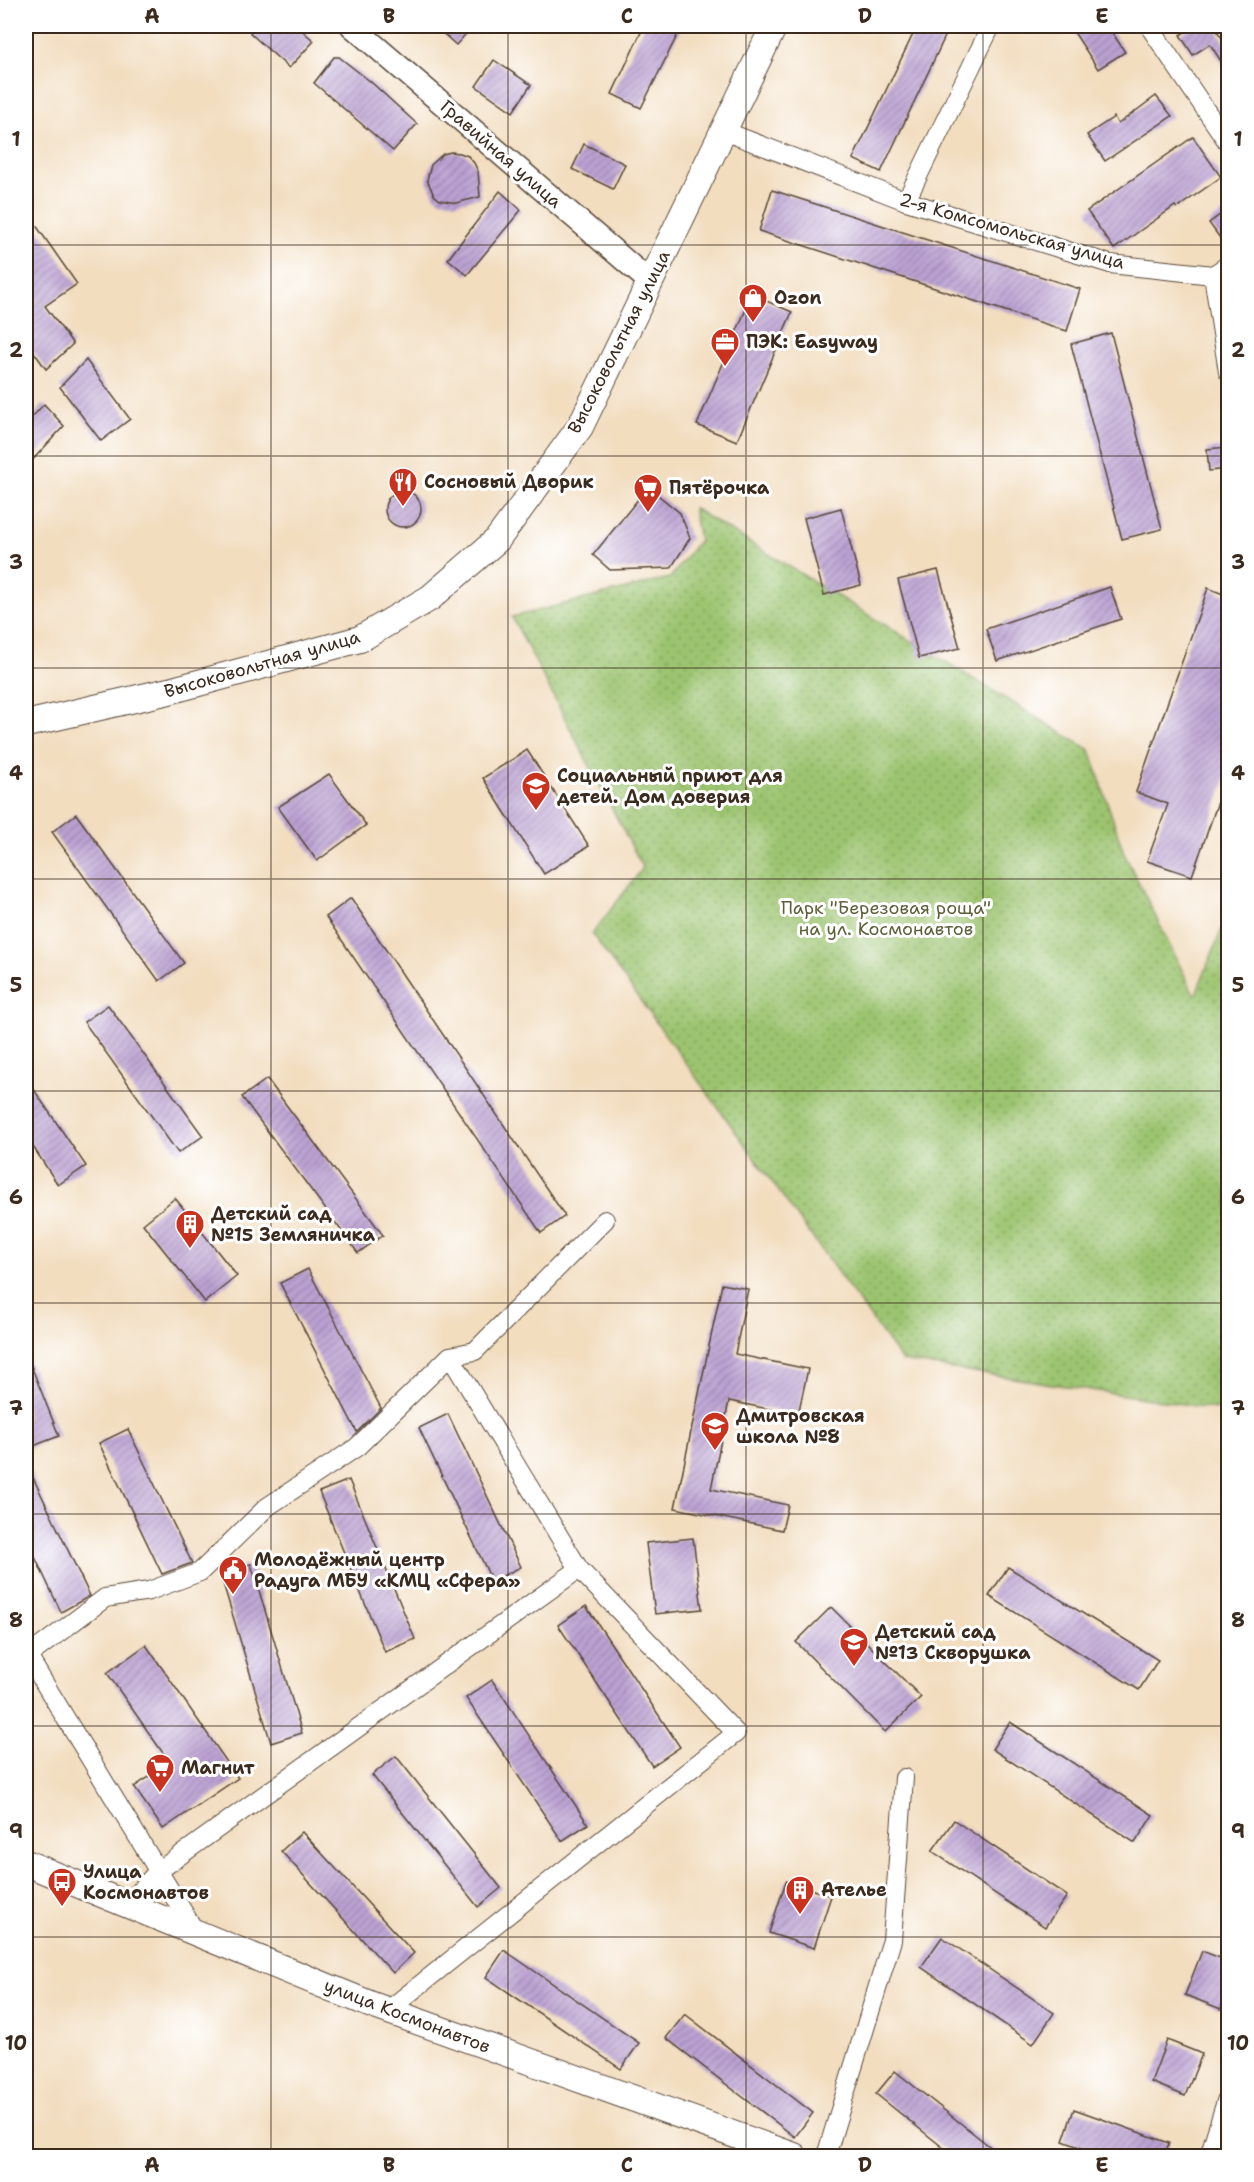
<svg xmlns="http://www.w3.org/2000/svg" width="1254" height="2182" font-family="'Shantell Sans',sans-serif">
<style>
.park{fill:url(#park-dots);stroke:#6c7746;stroke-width:1.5}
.building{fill:url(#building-hatch)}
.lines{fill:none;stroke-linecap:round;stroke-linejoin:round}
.minor-casing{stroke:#564536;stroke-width:20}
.tertiary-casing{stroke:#564536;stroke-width:25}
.secondary-casing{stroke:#564536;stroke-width:28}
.minor{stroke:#fff;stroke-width:18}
.tertiary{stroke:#fff;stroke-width:22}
.secondary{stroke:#fff;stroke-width:26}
.grid{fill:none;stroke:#3b2a1e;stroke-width:1.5;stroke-opacity:0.55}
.labels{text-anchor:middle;stroke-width:6;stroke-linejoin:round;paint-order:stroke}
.street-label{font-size:18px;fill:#3b2a1e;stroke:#fff}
.poi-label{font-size:18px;font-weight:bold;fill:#3b2a1e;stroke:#fff;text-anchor:start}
.park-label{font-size:18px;fill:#5d603a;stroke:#fff}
.neatline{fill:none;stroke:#3b2a1e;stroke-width:2}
.grid-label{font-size:20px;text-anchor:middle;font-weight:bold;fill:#3b2a1e}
</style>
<defs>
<pattern id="park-dots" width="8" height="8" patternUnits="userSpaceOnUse" patternTransform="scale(1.5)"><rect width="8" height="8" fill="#9cc46f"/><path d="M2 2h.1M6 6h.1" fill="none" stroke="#809f5b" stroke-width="1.8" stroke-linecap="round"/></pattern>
<pattern id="building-hatch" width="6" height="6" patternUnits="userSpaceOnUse" patternTransform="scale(1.5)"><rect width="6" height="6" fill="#bca2d3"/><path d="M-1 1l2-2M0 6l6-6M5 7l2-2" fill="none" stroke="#9a84ab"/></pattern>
</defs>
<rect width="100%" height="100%" fill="#fff"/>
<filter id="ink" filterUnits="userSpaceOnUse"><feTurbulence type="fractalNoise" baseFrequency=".0167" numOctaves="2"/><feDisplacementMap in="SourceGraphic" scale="12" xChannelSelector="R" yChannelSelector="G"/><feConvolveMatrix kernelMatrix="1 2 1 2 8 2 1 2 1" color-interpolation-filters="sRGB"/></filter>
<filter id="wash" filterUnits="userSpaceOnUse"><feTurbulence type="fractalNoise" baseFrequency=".008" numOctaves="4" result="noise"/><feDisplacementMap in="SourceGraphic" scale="24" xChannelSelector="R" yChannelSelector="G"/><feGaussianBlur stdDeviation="1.35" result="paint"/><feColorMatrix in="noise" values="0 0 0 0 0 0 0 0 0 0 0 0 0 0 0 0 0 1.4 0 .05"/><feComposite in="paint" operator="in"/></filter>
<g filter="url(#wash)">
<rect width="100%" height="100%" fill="#f2ddbf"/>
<polygon class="park" points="693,508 1090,750 1124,853 1195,996 1228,914 1228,1411 902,1361 592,934 643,868 512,617 670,578 699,540"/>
<g id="blocks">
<g class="building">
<polygon points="256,26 297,26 314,41 289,68 250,33"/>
<polygon points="435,26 473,26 456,45"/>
<polygon points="644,26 682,26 641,108 612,94"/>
<polygon points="917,26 950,26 881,172 853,159"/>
<polygon points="1070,26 1108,26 1125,52 1098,69"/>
<polygon points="1194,26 1214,26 1228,47 1228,72 1210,44 1193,55 1180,35"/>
<polygon points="334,57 339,57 371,82 417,124 393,151 314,83"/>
<polygon points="494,60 531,85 513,112 476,86"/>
<polygon points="1156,96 1172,116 1105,161 1087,135 1114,117 1118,124"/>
<polygon points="1193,137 1221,177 1177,208 1175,206 1114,249 1087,211"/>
<polygon points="584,144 625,164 613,189 572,169"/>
<polygon points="451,152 460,153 468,156 474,163 478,171 480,197 456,203 440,200 434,195 427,180 431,165 443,154"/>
<polygon points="772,190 1080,289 1067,331 759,231"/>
<polygon points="500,191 521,210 467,275 448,259"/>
<polygon points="1228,209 1228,249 1209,223"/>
<polygon points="26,211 77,284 45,306 73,344 46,369 26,341"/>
<polygon points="752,295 792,312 737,441 697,425"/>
<polygon points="1111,333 1162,529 1122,539 1071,344"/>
<polygon points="86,360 130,419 101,441 60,387"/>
<polygon points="44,404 64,426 26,467 26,424"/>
<polygon points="1228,447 1228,469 1209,471 1207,449"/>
<polygon points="648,487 680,513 690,538 671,568 610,570 593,555"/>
<circle cx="403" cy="509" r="18"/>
<polygon points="841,508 861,585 824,595 804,518"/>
<polygon points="938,570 960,648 919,658 898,580"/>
<polygon points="1110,587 1121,619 997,661 986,629"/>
<polygon points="1208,588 1228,596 1228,773 1192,876 1147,861 1168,804 1136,792"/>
<polygon points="527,750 589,846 544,874 483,778"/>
<polygon points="329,774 366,825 317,861 278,807"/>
<polygon points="76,814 184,963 159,981 52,832"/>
<polygon points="351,898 565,1216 541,1233 326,917"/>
<polygon points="108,1005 203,1136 178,1153 84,1022"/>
<polygon points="26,1078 86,1166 58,1185 26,1136"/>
<polygon points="267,1079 383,1235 358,1253 242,1097"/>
<polygon points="175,1198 237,1276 205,1302 143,1224"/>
<polygon points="308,1269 381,1408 357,1432 280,1283"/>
<polygon points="722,1284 748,1289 735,1354 808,1369 798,1415 729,1401 711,1489 788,1505 782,1530 675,1508"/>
<polygon points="26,1353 59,1436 26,1449"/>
<polygon points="448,1414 521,1567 492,1581 419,1428"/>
<polygon points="128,1429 192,1563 162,1574 99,1443"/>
<polygon points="26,1463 90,1596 61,1612 26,1538"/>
<polygon points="349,1480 415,1639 385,1652 319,1492"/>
<polygon points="693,1538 702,1609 655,1614 646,1543"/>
<polygon points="251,1564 302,1733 271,1743 220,1573"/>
<polygon points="1008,1567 1158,1660 1139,1690 989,1596"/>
<polygon points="586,1606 680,1747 652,1766 558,1625"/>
<polygon points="831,1607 921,1697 885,1732 796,1642"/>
<polygon points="146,1645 238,1778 163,1829 134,1787 170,1763 107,1673"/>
<polygon points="492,1680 588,1824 562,1841 466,1698"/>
<polygon points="1010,1722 1153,1815 1135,1843 992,1749"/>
<polygon points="396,1756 501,1888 478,1907 372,1775"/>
<polygon points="954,1820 1067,1896 1045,1927 932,1851"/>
<polygon points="302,1832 414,1953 393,1973 281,1851"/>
<polygon points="786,1881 831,1896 814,1948 769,1933"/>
<polygon points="942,1937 1054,2013 1033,2044 921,1967"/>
<polygon points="504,1950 639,2043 621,2069 486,1977"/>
<polygon points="1202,1951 1228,1961 1228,1990 1221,2009 1185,1995"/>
<polygon points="685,2014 813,2113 795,2137 666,2038"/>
<polygon points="1167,2040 1202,2054 1185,2096 1151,2082"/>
<polygon points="895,2071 1003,2157 955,2157 876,2094"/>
<polygon points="1074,2109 1169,2143 1164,2157 1106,2157 1063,2141"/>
</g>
</g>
</g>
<g filter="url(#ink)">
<use href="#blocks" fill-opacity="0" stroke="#564536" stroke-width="1.5"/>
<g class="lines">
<g class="minor-casing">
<g id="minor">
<polyline points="1149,26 1228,143"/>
<polyline points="724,131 906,201 1110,264 1213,275 1228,372"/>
<polyline points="906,201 991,26"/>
<polyline points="1213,275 1228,265"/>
<polyline points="450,1356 475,1351 605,1220"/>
<polyline points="26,1653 196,1933"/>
<polyline points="26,1664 28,1656 105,1598 149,1591 200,1572 267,1507 357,1447 450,1356 579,1569 736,1733 387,2011"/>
<polyline points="127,1905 157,1872 579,1569"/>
<polyline points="826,2156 892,1940 904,1778"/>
<polyline points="1209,2156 1228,2095"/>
</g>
</g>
<g class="tertiary-casing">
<polyline id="tertiary" points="352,26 650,282"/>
</g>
<g class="secondary-casing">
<g id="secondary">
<polyline points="26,724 169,691 360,639 430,598 497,540 580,427 774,26"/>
<polyline points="26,1863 372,2005 794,2156"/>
</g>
</g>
<use href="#minor" class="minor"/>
<use href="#tertiary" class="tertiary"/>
<use href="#secondary" class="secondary"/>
</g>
</g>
<path class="grid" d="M 271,26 L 271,2156M 508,26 L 508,2156M 746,26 L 746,2156M 983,26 L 983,2156M 26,245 L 1228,245M 26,456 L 1228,456M 26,668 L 1228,668M 26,879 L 1228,879M 26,1091 L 1228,1091M 26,1303 L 1228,1303M 26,1514 L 1228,1514M 26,1726 L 1228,1726M 26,1937 L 1228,1937"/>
<defs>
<g id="shop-pin" transform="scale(1.5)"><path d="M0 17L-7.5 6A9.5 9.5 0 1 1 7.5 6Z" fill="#c8321e" stroke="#fff"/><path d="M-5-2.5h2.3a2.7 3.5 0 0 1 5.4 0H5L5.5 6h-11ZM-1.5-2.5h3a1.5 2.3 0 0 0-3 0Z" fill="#fff"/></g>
<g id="office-pin" transform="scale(1.5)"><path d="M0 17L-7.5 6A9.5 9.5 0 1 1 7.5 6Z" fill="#c8321e" stroke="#fff"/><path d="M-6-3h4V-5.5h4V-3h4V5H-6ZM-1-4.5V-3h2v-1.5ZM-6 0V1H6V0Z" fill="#fff"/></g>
<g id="restaurant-pin" transform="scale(1.5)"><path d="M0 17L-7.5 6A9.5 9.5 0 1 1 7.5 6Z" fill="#c8321e" stroke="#fff"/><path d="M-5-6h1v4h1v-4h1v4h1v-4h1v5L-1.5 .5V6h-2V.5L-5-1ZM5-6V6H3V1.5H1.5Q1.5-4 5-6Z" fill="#fff"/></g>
<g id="supermarket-pin" transform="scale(1.5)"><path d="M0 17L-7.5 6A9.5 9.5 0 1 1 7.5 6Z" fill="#c8321e" stroke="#fff"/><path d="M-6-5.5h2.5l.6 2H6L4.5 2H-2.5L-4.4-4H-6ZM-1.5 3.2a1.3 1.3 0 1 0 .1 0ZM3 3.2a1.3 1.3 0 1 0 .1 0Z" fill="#fff"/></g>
<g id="school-pin" transform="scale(1.5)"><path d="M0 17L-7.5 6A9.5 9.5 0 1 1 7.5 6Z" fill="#c8321e" stroke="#fff"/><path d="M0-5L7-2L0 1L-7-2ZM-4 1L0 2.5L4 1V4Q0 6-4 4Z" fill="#fff"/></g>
<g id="building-pin" transform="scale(1.5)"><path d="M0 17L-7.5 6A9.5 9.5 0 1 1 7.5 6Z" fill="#c8321e" stroke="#fff"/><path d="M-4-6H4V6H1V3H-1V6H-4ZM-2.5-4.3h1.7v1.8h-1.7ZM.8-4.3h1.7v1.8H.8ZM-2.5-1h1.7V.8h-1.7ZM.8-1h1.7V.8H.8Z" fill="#fff"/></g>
<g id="civic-pin" transform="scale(1.5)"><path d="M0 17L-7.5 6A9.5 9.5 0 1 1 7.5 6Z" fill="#c8321e" stroke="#fff"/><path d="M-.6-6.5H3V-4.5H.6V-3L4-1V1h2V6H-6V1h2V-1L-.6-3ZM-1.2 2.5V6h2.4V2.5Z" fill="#fff"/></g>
<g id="bus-pin" transform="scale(1.5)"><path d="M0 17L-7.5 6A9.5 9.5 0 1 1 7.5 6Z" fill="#c8321e" stroke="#fff"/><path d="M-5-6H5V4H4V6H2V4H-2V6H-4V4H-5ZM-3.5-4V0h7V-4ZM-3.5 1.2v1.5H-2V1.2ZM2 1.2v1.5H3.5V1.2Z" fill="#fff"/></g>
</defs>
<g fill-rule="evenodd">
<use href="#shop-pin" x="753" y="298"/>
<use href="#office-pin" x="725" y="342"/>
<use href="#restaurant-pin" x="403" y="482"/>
<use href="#supermarket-pin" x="648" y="488"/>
<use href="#school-pin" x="536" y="786"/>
<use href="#building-pin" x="190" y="1224"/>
<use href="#school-pin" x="715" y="1426"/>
<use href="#civic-pin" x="233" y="1570"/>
<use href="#school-pin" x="854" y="1642"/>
<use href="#supermarket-pin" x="160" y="1768"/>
<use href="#bus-pin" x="62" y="1882"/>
<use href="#building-pin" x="800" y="1890"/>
</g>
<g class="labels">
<g class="street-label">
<text transform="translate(501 154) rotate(41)" y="6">Гравийная улица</text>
<text transform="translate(1012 231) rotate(16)" y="6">2-я Комсомольская улица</text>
<text transform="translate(619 342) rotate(-63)" y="6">Высоковольтная улица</text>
<text transform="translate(262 664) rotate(-16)" y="6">Высоковольтная улица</text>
<text transform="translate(407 2016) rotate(21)" y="6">улица Космонавтов</text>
</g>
<g class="poi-label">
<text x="774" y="304">Ozon</text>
<text x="746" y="348">ПЭК: Easyway</text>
<text x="424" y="488">Сосновый Дворик</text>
<text x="669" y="494">Пятёрочка</text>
<text x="557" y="782">Социальный приют для<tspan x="557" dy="21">детей. Дом доверия</tspan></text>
<text x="211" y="1220">Детский сад<tspan x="211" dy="21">№15 Земляничка</tspan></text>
<text x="736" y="1422">Дмитровская<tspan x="736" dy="21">школа №8</tspan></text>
<text x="254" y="1566">Молодёжный центр<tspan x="254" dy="21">Радуга МБУ «КМЦ «Сфера»</tspan></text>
<text x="875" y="1638">Детский сад<tspan x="875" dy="21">№13 Скворушка</tspan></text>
<text x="181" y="1774">Магнит</text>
<text x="83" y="1878">Улица<tspan x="83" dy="21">Космонавтов</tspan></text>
<text x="821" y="1896">Ателье</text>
</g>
<g class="park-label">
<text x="886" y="914">Парк "Березовая роща"<tspan x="886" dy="21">на ул. Космонавтов</tspan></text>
</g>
</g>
<rect width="1254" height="2182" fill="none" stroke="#fff" stroke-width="66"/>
<rect x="33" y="33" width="1188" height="2116" class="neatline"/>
<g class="grid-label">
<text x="152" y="23">A</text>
<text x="389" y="23">B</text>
<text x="627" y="23">C</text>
<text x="865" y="23">D</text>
<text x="1102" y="23">E</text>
<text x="16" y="146">1</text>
<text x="1238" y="146">1</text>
<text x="16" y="357">2</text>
<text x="1238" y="357">2</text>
<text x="16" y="569">3</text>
<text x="1238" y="569">3</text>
<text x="16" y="780">4</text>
<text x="1238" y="780">4</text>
<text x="16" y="992">5</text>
<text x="1238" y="992">5</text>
<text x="16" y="1204">6</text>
<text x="1238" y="1204">6</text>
<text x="16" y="1415">7</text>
<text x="1238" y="1415">7</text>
<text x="16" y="1627">8</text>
<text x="1238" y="1627">8</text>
<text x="16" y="1838">9</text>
<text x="1238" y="1838">9</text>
<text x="16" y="2050">10</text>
<text x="1238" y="2050">10</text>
<text x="152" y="2172">A</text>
<text x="389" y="2172">B</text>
<text x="627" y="2172">C</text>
<text x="865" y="2172">D</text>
<text x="1102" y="2172">E</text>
</g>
</svg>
